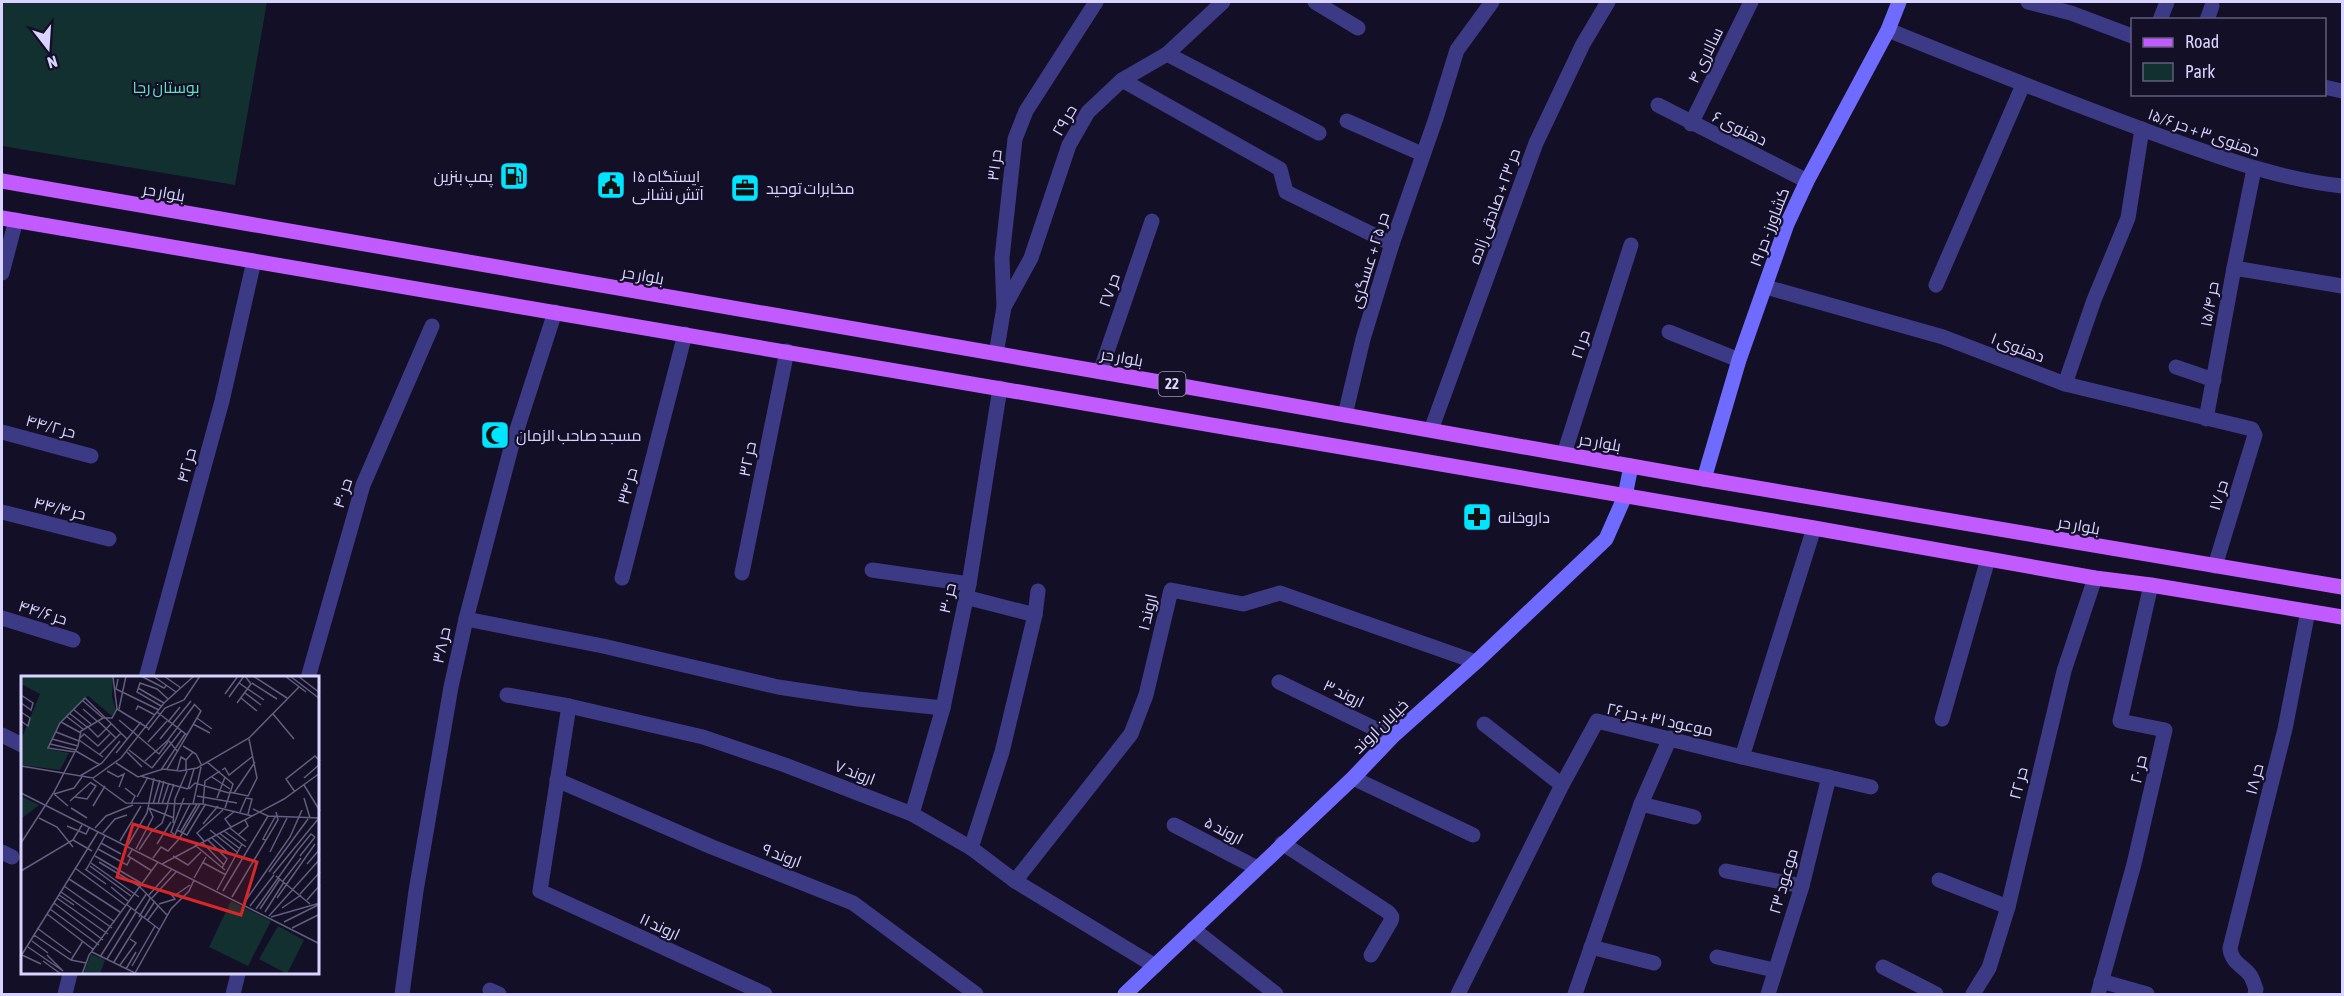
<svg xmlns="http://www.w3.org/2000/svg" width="2344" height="996" font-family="'Asap Condensed',Cairo,sans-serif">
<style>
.green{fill:#12302f}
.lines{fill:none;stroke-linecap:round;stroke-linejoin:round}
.street{stroke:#3d3a85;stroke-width:15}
.secondary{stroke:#6f6bff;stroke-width:15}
.primary{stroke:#c25bff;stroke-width:15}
.labels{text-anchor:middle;stroke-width:4.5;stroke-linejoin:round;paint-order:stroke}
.shield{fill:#130f26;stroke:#9e99be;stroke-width:1.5}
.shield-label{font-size:15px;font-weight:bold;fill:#d9d4ff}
.street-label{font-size:16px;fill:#d9d4ff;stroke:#130f26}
.park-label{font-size:16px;fill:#5fe0c0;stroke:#130f26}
.poi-label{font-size:16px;fill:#d9d4ff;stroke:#130f26;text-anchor:start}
.inset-road{fill:none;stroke:#625e7d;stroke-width:1.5}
.view{fill:#d62828;fill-opacity:0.15;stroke:#d62828;stroke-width:3}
.inset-edge{fill:none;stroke:#d9d4ff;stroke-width:3}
</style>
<rect width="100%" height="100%" fill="#130f26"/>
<polygon class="green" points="2,2 267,2 235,185 2,146"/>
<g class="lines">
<g class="street">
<polyline points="1315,2 1358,28"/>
<polyline points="2028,2 2071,13 2132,36"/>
<polyline points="2160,20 2167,2"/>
<polyline points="2207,20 2212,6"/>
<path d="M 1888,30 C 1977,66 2065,101 2155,134 C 2217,156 2277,179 2342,186"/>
<polyline points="1167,54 1319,133"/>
<polyline points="1122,80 1280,169 1286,192 1392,244"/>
<polyline points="2324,87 2342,91"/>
<polyline points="1658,105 1807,181"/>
<polyline points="1347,121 1422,154"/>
<polyline points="1691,124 1751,2"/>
<polyline points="2234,268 2254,169"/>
<polyline points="2,273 16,220"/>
<polyline points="1936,285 2023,85"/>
<polyline points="1766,287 1943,337 2065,384 2252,429 2255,435 2215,566"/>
<polyline points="1004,307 1031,258 1069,145 1088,112 1122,80 1167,54 1223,2"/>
<polyline points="1669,332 1739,360"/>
<polyline points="996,354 1004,307 1002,258 1015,139 1026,111 1096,2"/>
<polyline points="2176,367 2214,380"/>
<polyline points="1100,372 1152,221"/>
<polyline points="2065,384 2094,300 2128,218 2142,129"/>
<polyline points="1345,415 1363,339 1392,244 1436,118 1457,50 1492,2"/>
<polyline points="2206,419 2234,268 2342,286"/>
<polyline points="1431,430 1536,143 1583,44 1608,2"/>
<polyline points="2,432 91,456"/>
<polyline points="1564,454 1631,245"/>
<polyline points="2,512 109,539"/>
<polyline points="872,570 969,584"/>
<polyline points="742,573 787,351"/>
<polyline points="622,578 685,334"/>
<polyline points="965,597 1035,615"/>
<polyline points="2,618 73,640"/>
<polyline points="466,619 603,646 778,687 858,699 943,708"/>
<polyline points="146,678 222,401 254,261"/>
<polyline points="308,678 363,485 432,326"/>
<polyline points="1279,682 1392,737"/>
<polyline points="507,695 569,706 703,737 785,765 912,814 971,848 1015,881 1155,966"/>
<polyline points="569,706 540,891 765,994"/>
<polyline points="1942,719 1988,559"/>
<polyline points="1484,724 1562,785"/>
<polyline points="2,735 22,745"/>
<polyline points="1742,757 1871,787"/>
<polyline points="1353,778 1473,835"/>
<polyline points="557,780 712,847 853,903 976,994"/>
<polyline points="1641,804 1694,817"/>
<polyline points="912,814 943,708 969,584 1000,388"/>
<polyline points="1174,825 1257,868"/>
<polyline points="1282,843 1388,912 1392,917 1391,921 1371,955"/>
<polyline points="971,848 1002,752 1035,615 1038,591"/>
<polyline points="2,852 12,857"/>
<polyline points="1726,871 1802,886"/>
<polyline points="1939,880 2008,907"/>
<polyline points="1015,881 1131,734 1146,695 1171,590 1243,604 1280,593 1476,662"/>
<polyline points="1193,929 1276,994"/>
<polyline points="1591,947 1654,963"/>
<polyline points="1717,957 1774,970"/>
<polyline points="1883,967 1936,994"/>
<polyline points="2101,981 2147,994"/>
<polyline points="490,990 499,994"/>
<polyline points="65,994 70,974"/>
<polyline points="233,994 238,974"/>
<polyline points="402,994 416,891 451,687 466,619 511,448 555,312"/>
<polyline points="1458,994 1562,785 1597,721 1742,757 1814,528"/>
<polyline points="1575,994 1641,804 1670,738"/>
<polyline points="1768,994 1802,886 1829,777"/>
<polyline points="1973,994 1989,968 2008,907 2064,671 2095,578"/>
<polyline points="2098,994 2134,864 2165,730 2120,721 2151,585"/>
<path d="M 2255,994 L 2256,989 C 2254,985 2253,979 2250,975 C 2242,965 2231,962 2230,948 L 2285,729 L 2308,611"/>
</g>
<g class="secondary">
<polyline points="1704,479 1739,360 1787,224 1807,181 1888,30 1899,2"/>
<polyline points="1125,994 1353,778 1392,737 1476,662 1606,539 1625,496 1631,466"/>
</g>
<g class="primary">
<polyline points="2,181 1171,384 1704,479 2342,587"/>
<polyline points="2,218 1814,528 2095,578 2151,585 2342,617"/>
</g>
</g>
<defs>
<g id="fuel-square" transform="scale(1.5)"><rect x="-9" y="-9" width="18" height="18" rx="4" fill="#00e5ff" stroke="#130f26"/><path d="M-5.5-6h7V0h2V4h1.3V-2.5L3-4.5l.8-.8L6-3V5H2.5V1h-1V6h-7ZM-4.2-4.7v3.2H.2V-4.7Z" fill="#111"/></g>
<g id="civic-square" transform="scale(1.5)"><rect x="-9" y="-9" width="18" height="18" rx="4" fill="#00e5ff" stroke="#130f26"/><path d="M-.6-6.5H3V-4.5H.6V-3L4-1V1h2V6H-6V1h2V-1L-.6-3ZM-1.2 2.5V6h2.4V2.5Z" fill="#111"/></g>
<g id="office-square" transform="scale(1.5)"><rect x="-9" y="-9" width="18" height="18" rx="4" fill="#00e5ff" stroke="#130f26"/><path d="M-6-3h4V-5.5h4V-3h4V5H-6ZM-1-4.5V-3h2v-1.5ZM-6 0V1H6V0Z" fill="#111"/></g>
<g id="mosque-square" transform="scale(1.5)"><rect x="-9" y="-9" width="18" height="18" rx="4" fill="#00e5ff" stroke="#130f26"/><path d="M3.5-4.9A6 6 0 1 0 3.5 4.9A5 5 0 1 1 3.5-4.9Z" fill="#111"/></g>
<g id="pharmacy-square" transform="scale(1.5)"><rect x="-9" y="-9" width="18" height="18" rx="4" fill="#00e5ff" stroke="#130f26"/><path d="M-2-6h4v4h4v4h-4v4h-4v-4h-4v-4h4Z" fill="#111"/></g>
</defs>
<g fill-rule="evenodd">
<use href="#fuel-square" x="514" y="176"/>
<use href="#civic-square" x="611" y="185"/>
<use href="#office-square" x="745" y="188"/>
<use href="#mosque-square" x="495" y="435"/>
<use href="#pharmacy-square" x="1477" y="517"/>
</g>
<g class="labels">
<rect class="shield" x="1158.5" y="372" width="27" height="24" rx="4.5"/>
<g class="shield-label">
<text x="1172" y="389">22</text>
</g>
<g class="street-label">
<text transform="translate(1705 55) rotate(-64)" y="6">سالاری ۴</text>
<text transform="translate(1064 120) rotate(-60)" y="6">حر ۲۹</text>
<text transform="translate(1740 128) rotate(26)" y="6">دهنوی ۶</text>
<text transform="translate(2204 132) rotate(19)" y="6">دهنوی ۳ + حر ۱۵/۶</text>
<text transform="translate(994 165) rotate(-84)" y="6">حر ۳۱</text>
<text transform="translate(164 192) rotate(10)" y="6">بلوار حر</text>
<text transform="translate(1494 206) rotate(-70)" y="6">حر ۲۳ + صادقی زاده</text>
<text transform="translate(1769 227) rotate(-69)" y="6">کشاورز - حر ۱۹</text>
<text transform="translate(1369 260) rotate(-73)" y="6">حر ۲۵ + عسگری</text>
<text transform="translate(643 275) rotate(10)" y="6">بلوار حر</text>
<text transform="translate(1109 290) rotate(-71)" y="6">حر ۲۷</text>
<text transform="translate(2209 304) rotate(-80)" y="6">حر ۱۵/۴</text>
<text transform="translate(1580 344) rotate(-72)" y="6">حر ۲۱</text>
<text transform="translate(2018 347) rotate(21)" y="6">دهنوی ۱</text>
<text transform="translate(1122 357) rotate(10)" y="6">بلوار حر</text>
<text transform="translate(51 426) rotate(15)" y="6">حر ۴۴/۲</text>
<text transform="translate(1600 442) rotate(10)" y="6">بلوار حر</text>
<text transform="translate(747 459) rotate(-79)" y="6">حر ۳۲</text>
<text transform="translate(186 465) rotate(-75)" y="6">حر ۴۲</text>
<text transform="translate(627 486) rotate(-75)" y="6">حر ۳۴</text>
<text transform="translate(342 493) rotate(-72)" y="6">حر ۴۰</text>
<text transform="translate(2218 495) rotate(-73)" y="6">حر ۱۷</text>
<text transform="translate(60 508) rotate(14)" y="6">حر ۴۴/۴</text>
<text transform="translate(2079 525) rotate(10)" y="6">بلوار حر</text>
<text transform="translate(947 598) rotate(-77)" y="6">حر ۳۰</text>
<text transform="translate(43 612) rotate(17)" y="6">حر ۴۴/۶</text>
<text transform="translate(1147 612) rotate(-77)" y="6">اروند ۱</text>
<text transform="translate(441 645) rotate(-78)" y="6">حر ۳۸</text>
<text transform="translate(1344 693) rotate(26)" y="6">اروند ۳</text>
<text transform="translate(1660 719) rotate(12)" y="6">موعود ۳۱ + حر ۲۶</text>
<text transform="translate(1380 726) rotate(-44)" y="6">خیابان اروند</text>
<text transform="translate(2138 769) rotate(-77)" y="6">حر ۲۰</text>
<text transform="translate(855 772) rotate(21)" y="6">اروند ۷</text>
<text transform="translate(2254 779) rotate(-76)" y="6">حر ۱۸</text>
<text transform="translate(2018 783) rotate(-76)" y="6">حر ۲۲</text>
<text transform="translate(1224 830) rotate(28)" y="6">اروند ۵</text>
<text transform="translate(782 855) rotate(21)" y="6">اروند ۹</text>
<text transform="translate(1783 881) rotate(-74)" y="6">موعود ۲۳</text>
<text transform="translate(660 926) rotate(25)" y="6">اروند ۱۱</text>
</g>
<g class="park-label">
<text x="166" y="93">بوستان رجا</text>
</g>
<g class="poi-label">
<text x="493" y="182" text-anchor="end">پمپ بنزین</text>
<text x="632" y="182">ایستگاه ۱۵<tspan x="632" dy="18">آتش نشانی</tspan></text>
<text x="766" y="194">مخابرات توحید</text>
<text x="516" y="441">مسجد صاحب الزمان</text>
<text x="1498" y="523">داروخانه</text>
</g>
</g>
<g transform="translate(21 676)">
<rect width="298" height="298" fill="#130f26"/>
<path d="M 0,0 L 92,0 L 91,21 L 95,34 L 91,40 L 67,20 L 39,46 L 27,73 L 48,77 L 39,94 L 0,89 L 0,64 L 19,18 L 0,8 ZM 0,120 L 18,129 L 0,143 ZM 210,225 L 250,245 L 227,290 L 188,271 ZM 257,250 L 283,264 L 266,298 L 238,283 ZM 70,278 L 84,284 L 79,298 L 62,298 Z" fill="#12302f"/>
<path class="inset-road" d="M 120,0 L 143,12 L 146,9M 132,0 L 155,16M 143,0 L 160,12M 232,0 L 266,22M 264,0 L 285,16M 269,0 L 299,23M 277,0 L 299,17M 92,1 L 96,33M 97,3 L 95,13 L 138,34M 218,7 L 243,24M 231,7 L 256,23M 117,12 L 143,27M 224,17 L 240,29M 204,18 L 217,0M 0,19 L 12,27 L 10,34 L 0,27M 208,21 L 223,0M 220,22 L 236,35M 61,24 L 82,42M 216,27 L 230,8 L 224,0M 140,30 L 116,16 L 119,7 L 136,13 L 147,23M 52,33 L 70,48M 62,33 L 76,45M 96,33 L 127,52M 98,33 L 105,0M 115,34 L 117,30 L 134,39M 0,36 L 9,42 L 7,50 L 0,45M 136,36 L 166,59 L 146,93M 48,37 L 66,51M 252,38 L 273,63M 45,40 L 62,53M 176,42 L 191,53M 98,44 L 138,78 L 147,66M 77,45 L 95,62M 40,46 L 60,57M 147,46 L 159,31M 172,48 L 189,57M 66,50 L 77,61 L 90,48M 127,54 L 144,32 L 163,24 L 179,0M 35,56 L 58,65M 166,59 L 180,35 L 173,28M 59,62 L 63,58 L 77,70 L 89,58M 31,63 L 57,70M 139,63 L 170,25M 58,64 L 82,81M 127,66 L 146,45M 29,68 L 55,74M 162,70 L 175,78 L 181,90M 108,74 L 131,92M 55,75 L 79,89M 54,76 L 27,72 L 39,47 L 64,22 L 106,63M 106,76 L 121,91M 157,76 L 147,64 L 174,28M 95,77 L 120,46M 78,79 L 100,57M 124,85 L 147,64M 186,86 L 212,108 L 204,132M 95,87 L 117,101 L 142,93 L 159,95 L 176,92 L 228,62 L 278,11M 0,90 L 72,102 L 100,82 L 143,27 L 173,0M 131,92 L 160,55M 140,94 L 164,58M 201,94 L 204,92 L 208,99 L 232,80M 86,95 L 97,101 L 103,98 L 98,111M 156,95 L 160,81 L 165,84M 165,95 L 165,84 L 172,76M 59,100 L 81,87 L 99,65M 119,100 L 167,113M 191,101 L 209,113M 283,102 L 299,88M 72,103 L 105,127 L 182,128 L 231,140M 283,109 L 299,135M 104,112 L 114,120 L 110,128M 167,113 L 173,93M 168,113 L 174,107 L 208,117M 208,116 L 227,120 L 236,102 L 228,63M 274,116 L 265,103 L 294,80 L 299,85M 0,117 L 299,268M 213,117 L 234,86M 33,118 L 53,112 L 61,101M 33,118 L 47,130M 176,120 L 216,127M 54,121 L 66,123 L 75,110 L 70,107M 116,121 L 127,101M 163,122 L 150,156 L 154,159 L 156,154 L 166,159 L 184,129M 196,122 L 204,101M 283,122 L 289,142M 49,125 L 70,106M 132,128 L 139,104M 137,128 L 143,105M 141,128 L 148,107M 172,128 L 180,91M 182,128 L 184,105 L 199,95M 146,129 L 153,108M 72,130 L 84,110M 50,132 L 66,142M 128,132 L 153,142M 232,133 L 247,140 L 298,142M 219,136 L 225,122 L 231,123 L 227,138M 18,142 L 36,151 L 52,171M 152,147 L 154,123 L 166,95M 182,148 L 197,130M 46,150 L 65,158 L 68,152M 210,151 L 204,143 L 214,135M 74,152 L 85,140 L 112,129M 209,152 L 225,165M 156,154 L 169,128M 189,154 L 216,176M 160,155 L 176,128M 203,155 L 225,171M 82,157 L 94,143 L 106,139M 198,157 L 218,172M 217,159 L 227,150 L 224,144M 190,161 L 210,179M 186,163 L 206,183 L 201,192M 52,164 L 71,175M 245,164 L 242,163 L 254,141M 99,165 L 120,130M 183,165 L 176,157 L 202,134M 181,166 L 203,189M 0,167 L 33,116 L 57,70 L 60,55 L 82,42 L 91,42 L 96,33M 80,167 L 100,178M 136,168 L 150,146M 107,169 L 126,137 L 133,102M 174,169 L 204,194M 77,173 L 106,189 L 110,181M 115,173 L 132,141 L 128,132M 111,174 L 107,180 L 131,195M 118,174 L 130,156 L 141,147 L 147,129M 249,176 L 266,142M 74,180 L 120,207M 152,180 L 167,189 L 180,176M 279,180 L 294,161M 132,182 L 140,171 L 147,175 L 158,163 L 179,128M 78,186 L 118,210 L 146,239M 181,186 L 205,199M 70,187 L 118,221M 141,188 L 263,123 L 299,97M 286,188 L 299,173M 69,190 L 110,220M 54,192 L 104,229M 64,193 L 85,208M 65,194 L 84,160M 0,195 L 52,164 L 61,149M 248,196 L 287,143M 252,198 L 298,142M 255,200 L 289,228M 173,202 L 185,181M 48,203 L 99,236M 262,205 L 280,182M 43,210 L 94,246M 90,211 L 107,225M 196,214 L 221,168M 202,215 L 247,140M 40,216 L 91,252M 279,218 L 299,196M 38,219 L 53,229M 128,219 L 151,193M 153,220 L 169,209M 211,221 L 257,144 L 255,136M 36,222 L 87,258M 131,222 L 155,196M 256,222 L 294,168M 286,224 L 299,209M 33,227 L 82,264M 223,227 L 269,161 L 281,134M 105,228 L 138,253M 138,228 L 154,223 L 148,216M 229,230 L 253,199M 261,232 L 280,219M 29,233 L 78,269M 235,233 L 277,174 L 290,158 L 294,161M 239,233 L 259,203M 114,235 L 126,217M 244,236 L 263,206M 26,238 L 73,274M 248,240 L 299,183M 118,241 L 130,221M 250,241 L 299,227M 123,242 L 134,225M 126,245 L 138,229M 263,246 L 299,228M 16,252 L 50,277M 271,252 L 299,238M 13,259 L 50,284 L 65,287M 11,265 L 27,277M 7,271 L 42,295 L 26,279M 71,276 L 114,297 L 150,233 L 168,215 L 173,204M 1,279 L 20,288M 0,280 L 77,156M 79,281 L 110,232M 86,283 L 115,236M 50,284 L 62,265M 22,285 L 40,298M 93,286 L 121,241M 99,289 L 115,267 L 109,263M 111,290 L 134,250M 105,293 L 115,276M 61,298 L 68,279 L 137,186"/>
<path class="view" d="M 112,148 L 236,186 L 220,239 L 96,201 Z"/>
<rect width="298" height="298" class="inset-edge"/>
</g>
<rect width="2344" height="996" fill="none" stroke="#d9d4ff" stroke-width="6"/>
<rect x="2131" y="18" width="195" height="78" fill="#130f26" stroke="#625e7d" stroke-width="1.5"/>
<rect x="2143" y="38" width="30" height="9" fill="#c25bff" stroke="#625e7d" stroke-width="1.5"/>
<text x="2185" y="48" font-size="18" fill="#d9d4ff">Road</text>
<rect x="2143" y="63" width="30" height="18" fill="#12302f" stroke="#625e7d" stroke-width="1.5"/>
<text x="2185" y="78" font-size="18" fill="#d9d4ff">Park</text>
<g transform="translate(48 48) rotate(163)" stroke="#130f26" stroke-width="4.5" paint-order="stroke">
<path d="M0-4.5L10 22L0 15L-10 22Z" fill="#d9d4ff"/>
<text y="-9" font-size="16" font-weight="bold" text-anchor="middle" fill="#d9d4ff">N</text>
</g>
</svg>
